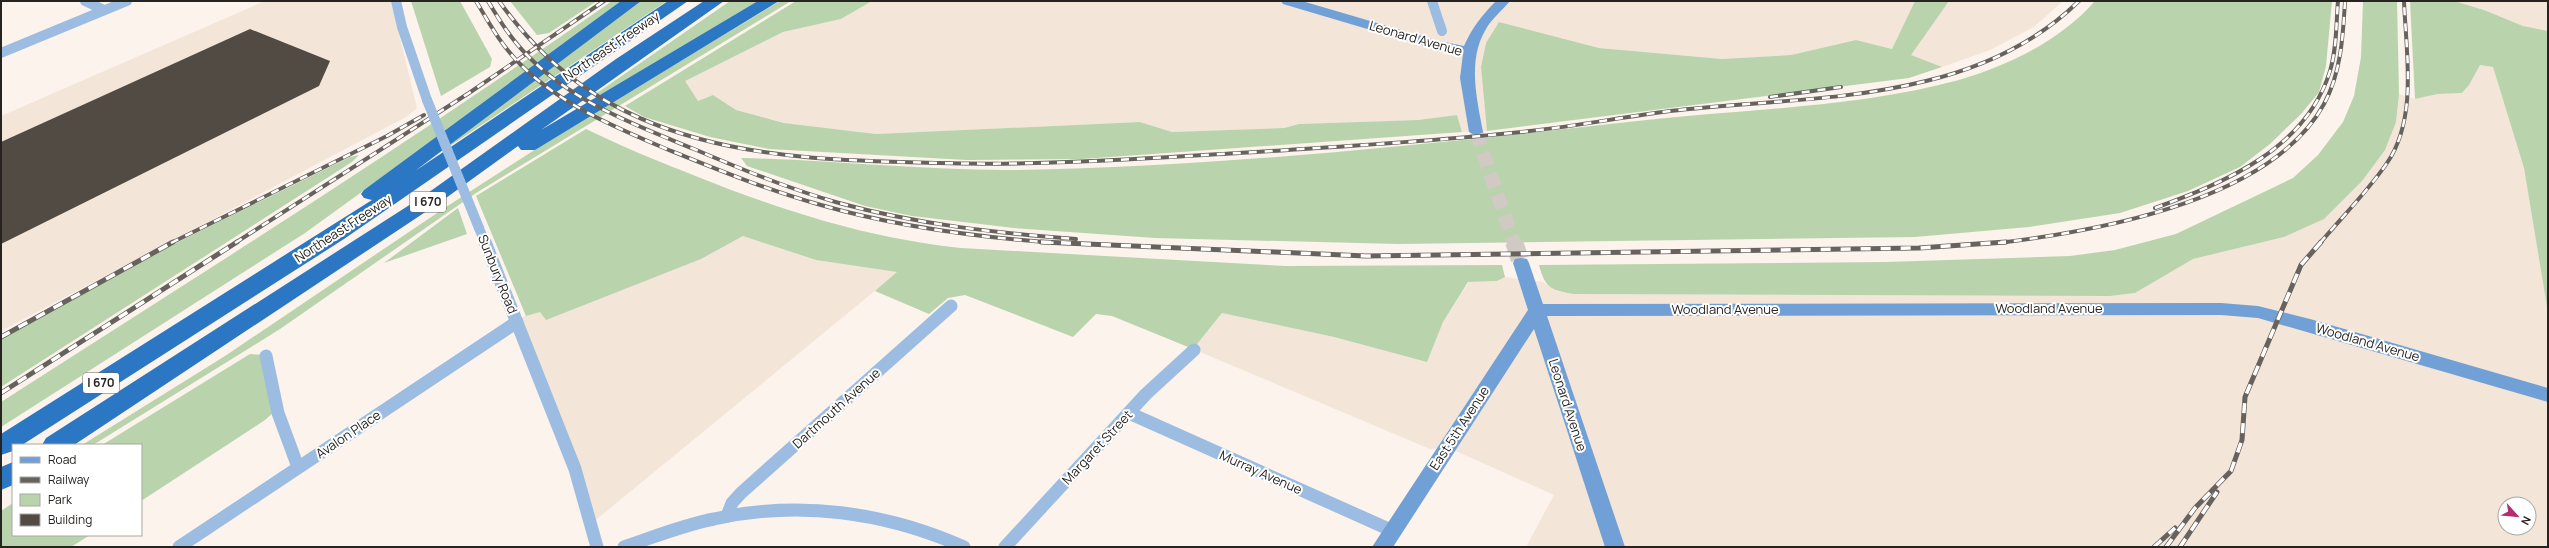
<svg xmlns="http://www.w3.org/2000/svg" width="2549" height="548" font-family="Manrope,sans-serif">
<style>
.built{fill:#f3e5d8;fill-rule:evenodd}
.green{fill:#b9d3ac}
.building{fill:#514b44}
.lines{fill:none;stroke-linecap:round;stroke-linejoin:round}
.secondary-tunnel-far1{stroke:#d1c9c3;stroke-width:14;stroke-dasharray:14 8;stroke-linecap:butt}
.secondary-tunnel{stroke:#d1c9c3;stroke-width:18;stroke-dasharray:18 10;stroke-linecap:butt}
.street-far1{stroke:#9cbde1;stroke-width:10}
.street{stroke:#9cbde1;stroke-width:13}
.secondary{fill:#70a0d5;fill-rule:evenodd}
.highway{fill:#2b77c3;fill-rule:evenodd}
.rail-far1-casing{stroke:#67625e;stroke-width:4}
.rail-casing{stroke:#67625e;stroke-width:5}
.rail-far1{stroke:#fff;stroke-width:2.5;stroke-dasharray:8;stroke-linecap:butt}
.rail{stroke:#fff;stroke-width:3.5;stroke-dasharray:10;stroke-linecap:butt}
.street-bridge{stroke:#9cbde1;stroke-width:10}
.labels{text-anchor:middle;stroke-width:4;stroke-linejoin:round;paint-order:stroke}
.shield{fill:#fff;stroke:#676563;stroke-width:1}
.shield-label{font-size:12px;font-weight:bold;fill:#262320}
.street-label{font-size:13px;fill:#262320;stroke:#fff}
</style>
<rect width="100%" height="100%" fill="#fcf3ec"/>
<g class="built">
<polygon points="265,1 391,1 417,108 406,117 1,331 1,116"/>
<polygon points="872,1 1915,1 1892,49 1856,40 1791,55 1722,59 1599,48 1499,22 1486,43 1481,67 1487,131 1462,132 1457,115 1418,120 1299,124 1284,128 1172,132 1140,122 876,134 785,123 736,110 713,95 698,101 684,81 783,32 841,19"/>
<polygon points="1949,1 2063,1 2034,27 1990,50 1942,67 1910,55"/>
<polygon points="2454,1 2548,1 2548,31 2523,26 2484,10"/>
<path d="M 2480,65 L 2493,67 L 2524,168 L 2548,313 L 2548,547 L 1526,547 L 1554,495 L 1449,448 L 1430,449 L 1193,349 L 1222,313 L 1334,337 L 1427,362 L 1443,322 L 1469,282 L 1497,281 L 1505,277 L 1543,282 L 1557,291 L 1573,294 L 2110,296 L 2135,293 L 2193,259 L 2284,237 L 2396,122 L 2399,94 L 2415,99 L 2438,94 L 2462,93 L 2469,85 ZM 2505,504 L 2529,504 L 2529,528 L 2505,528 Z"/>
<polygon points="743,236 816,260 898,272 592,523 515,319 540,312 547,319 701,259"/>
</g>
<g class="green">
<polygon points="411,1 460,1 492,59 490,67 441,96"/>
<polygon points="510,1 597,1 549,33 537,35"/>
<path d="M 612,1 L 626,1 L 305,233 L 1,427 L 1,402 C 206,271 412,141 612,1 Z"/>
<polygon points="639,1 667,1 450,146 445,145"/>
<polygon points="730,1 764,1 606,97 597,93"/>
<polygon points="780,1 791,1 476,193 280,329 93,445 82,445 225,356 446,207 564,131"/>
<polygon points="796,1 872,1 841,19 783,32 685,81 698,101 713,95 736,110 784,123 876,134 1140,122 1172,132 1284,128 1299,124 1418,120 1457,115 1462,132 1082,159 967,160 769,149 710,137 644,117 625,106"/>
<polygon points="1915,1 1949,1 1911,55 1942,67 1909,78 1487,131 1481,67 1486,43 1499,22 1599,48 1722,59 1791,55 1856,40 1892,49"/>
<path d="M 2095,1 L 2332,1 L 2326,66 L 2319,92 L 2302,113 L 2270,144 L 2240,167 L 2188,191 L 2120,213 L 2029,227 L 1915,237 L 1398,244 L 1155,238 L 1014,228 L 912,216 L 865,206 L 747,166 L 741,158 C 833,160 926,171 1018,170 C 1222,166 1426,145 1628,122 C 1738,109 1851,109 1959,80 C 2008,66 2061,40 2095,1 Z"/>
<path d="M 2363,1 L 2397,1 L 2399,94 L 2396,122 L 2385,150 L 2362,181 L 2324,219 L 2284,237 L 2193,259 L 2135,293 L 2110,296 L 1573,294 C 1551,290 1545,288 1539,265 L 1886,262 L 2070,256 L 2115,250 L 2176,234 L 2293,178 L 2318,155 L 2343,122 L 2354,96 L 2361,57 Z"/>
<polygon points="2410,1 2454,1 2484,10 2523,26 2548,31 2548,313 2524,168 2493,67 2480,65 2469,85 2462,93 2438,94 2415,99"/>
<path d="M 586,129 C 623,147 660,162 698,177 C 786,212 867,238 961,248 L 1285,266 L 1502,265 L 1505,277 L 1497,281 L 1468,282 L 1443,322 L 1427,362 L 1334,337 L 1222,313 L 1193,349 L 1112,316 L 1096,314 L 1073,337 L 965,295 L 948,298 L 929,314 L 875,291 L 897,272 L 816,260 L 743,236 L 701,259 L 546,320 L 540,312 L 526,316 L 476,196 Z"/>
<polygon points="359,155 352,162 1,387 1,336 156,253 350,157"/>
<polygon points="458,208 467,234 384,263"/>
<polygon points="250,354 263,355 275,411 265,420 141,501 141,445 102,445"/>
<polygon points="13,503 13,535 90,535 71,547 1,547 1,511"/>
</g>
<polygon class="building" points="250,29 330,61 319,86 1,244 1,142"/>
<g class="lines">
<polyline class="secondary-tunnel-far1" points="1476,132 1514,243"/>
<polyline class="secondary-tunnel" points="1514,242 1521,263"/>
<g class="street-far1">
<polyline points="85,1 104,10"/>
<polyline points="396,1 402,27 427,100"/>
<polyline points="1432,1 1442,31"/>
<polyline points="1,53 127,1"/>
<polyline points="479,228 485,243"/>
</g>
<g class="street">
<polyline points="485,242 575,469 597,547"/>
<polyline points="266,356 278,413 298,467"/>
<polyline points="1129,413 1393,531"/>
<polyline points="727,516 732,503 741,493 951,306"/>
<polyline points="179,547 517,322"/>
<path d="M 624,547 C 654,537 683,525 714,519 C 799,500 885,512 964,547"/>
<polyline points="1005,547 1146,394 1194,350"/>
</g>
<g class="secondary">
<path d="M 1281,1 L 1302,1 L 1435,40 L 1464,46 C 1472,28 1482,15 1496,1 L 1510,1 C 1502,11 1492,18 1486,29 C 1467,60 1477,99 1483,132 L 1476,136 L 1469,132 L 1460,78 L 1463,54 L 1428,47 L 1283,4 Z"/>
<polygon points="1521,258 1527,259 1529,263 1543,304 2221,303 2258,306 2310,319 2548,388 2548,402 2258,318 2221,315 1547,316 1625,547 1605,547 1534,329 1393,547 1372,547 1528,310 1513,263 1515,259"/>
</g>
<g class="highway">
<polygon points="621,1 641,1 415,171 668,1 688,1 344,239 22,445 13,445 13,451 1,455 1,434 372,200 364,198 361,194 364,190"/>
<polygon points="704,1 724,1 541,130 758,1 779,1 535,150 521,150 518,146 439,203 74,445 42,445 46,438 425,195 616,59"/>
<polygon points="13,462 13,485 1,490 1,467"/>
</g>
<g class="rail-far1-casing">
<g id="rail-far1">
<path d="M 476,1 C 490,25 503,48 523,67 C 562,105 615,127 664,148 C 716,169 767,190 821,205 C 897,227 976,237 1056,243"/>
<path d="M 488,1 C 499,20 511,39 526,54 C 572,102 635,125 694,149 C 741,169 789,189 839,203 C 916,224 996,233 1076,239"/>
<path d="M 499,1 C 551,74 614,116 700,139 C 777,160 860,161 940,163 C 1045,166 1151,158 1256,152 C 1347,146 1439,141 1530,131 C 1577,126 1623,117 1670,111 C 1755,101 1842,102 1926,81 C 1984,67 2036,43 2079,1"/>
<polyline points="1770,97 1841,87"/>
<path d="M 2155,208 C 2226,182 2306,149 2330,71 C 2337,48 2336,24 2338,1"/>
<polyline points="171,243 387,136 424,115"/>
<polyline points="235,243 469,93 604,1"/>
<path d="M 1998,243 C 2098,231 2271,201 2324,104 C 2341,73 2343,36 2345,1"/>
<path d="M 2320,243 C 2342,217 2368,191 2387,163 C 2418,118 2406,52 2404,1"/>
</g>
</g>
<g class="rail-casing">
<g id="rail">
<polyline points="1041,242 1366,256 1919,248 2006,242"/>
<polyline points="1,337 173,242"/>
<polyline points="1,393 237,242"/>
<polyline points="2154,547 2175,528"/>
<polyline points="2166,547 2195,508 2231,471 2242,440 2245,397 2301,265 2321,242"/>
<polyline points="2180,547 2217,492"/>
</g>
</g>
<use href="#rail-far1" class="rail-far1"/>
<use href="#rail" class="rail"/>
<polyline class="street-bridge" points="427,100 479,228"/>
</g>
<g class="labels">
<g class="shield">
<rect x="410" y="192" width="36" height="20" rx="3"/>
<rect x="83" y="373" width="36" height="20" rx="3"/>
</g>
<g class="shield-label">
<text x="428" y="206">I 670</text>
<text x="101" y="387">I 670</text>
</g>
<g class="street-label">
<text transform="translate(1416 38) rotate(16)" y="5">Leonard Avenue</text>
<text transform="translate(611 46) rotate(-34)" y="5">Northeast Freeway</text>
<text transform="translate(343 228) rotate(-33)" y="5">Northeast Freeway</text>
<text transform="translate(498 274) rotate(68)" y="5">Sunbury Road</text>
<text x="2049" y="313">Woodland Avenue</text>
<text x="1725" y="314">Woodland Avenue</text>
<text transform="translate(2368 342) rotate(16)" y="5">Woodland Avenue</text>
<text transform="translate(1568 405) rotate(72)" y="5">Leonard Avenue</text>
<text transform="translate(836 408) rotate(-42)" y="5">Dartmouth Avenue</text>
<text transform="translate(1459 428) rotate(-57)" y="5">East 5th Avenue</text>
<text transform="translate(348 434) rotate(-34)" y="5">Avalon Place</text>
<text transform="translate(1097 447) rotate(-47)" y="5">Margaret Street</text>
<text transform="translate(1261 472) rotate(24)" y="5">Murray Avenue</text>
</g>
</g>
<rect width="2549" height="548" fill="none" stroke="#262320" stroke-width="4"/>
<rect x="12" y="444" width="130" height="92" fill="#ffffff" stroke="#a8a7a6"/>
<rect x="20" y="457" width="20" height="6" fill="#70a0d5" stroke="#a8a7a6"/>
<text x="48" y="464" font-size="12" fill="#262320">Road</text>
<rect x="20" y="477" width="20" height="6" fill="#67625e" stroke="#a8a7a6"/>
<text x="48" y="484" font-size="12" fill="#262320">Railway</text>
<rect x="20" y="494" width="20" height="12" fill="#b9d3ac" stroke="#a8a7a6"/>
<text x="48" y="504" font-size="12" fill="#262320">Park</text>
<rect x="20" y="514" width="20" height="12" fill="#514b44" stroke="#a8a7a6"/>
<text x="48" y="524" font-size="12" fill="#262320">Building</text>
<g transform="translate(2517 516) rotate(117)"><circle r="19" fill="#ffffff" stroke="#a8a7a6"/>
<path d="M0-3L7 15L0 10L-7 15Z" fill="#b42d70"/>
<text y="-6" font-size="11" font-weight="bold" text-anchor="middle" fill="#262320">N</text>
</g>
</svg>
